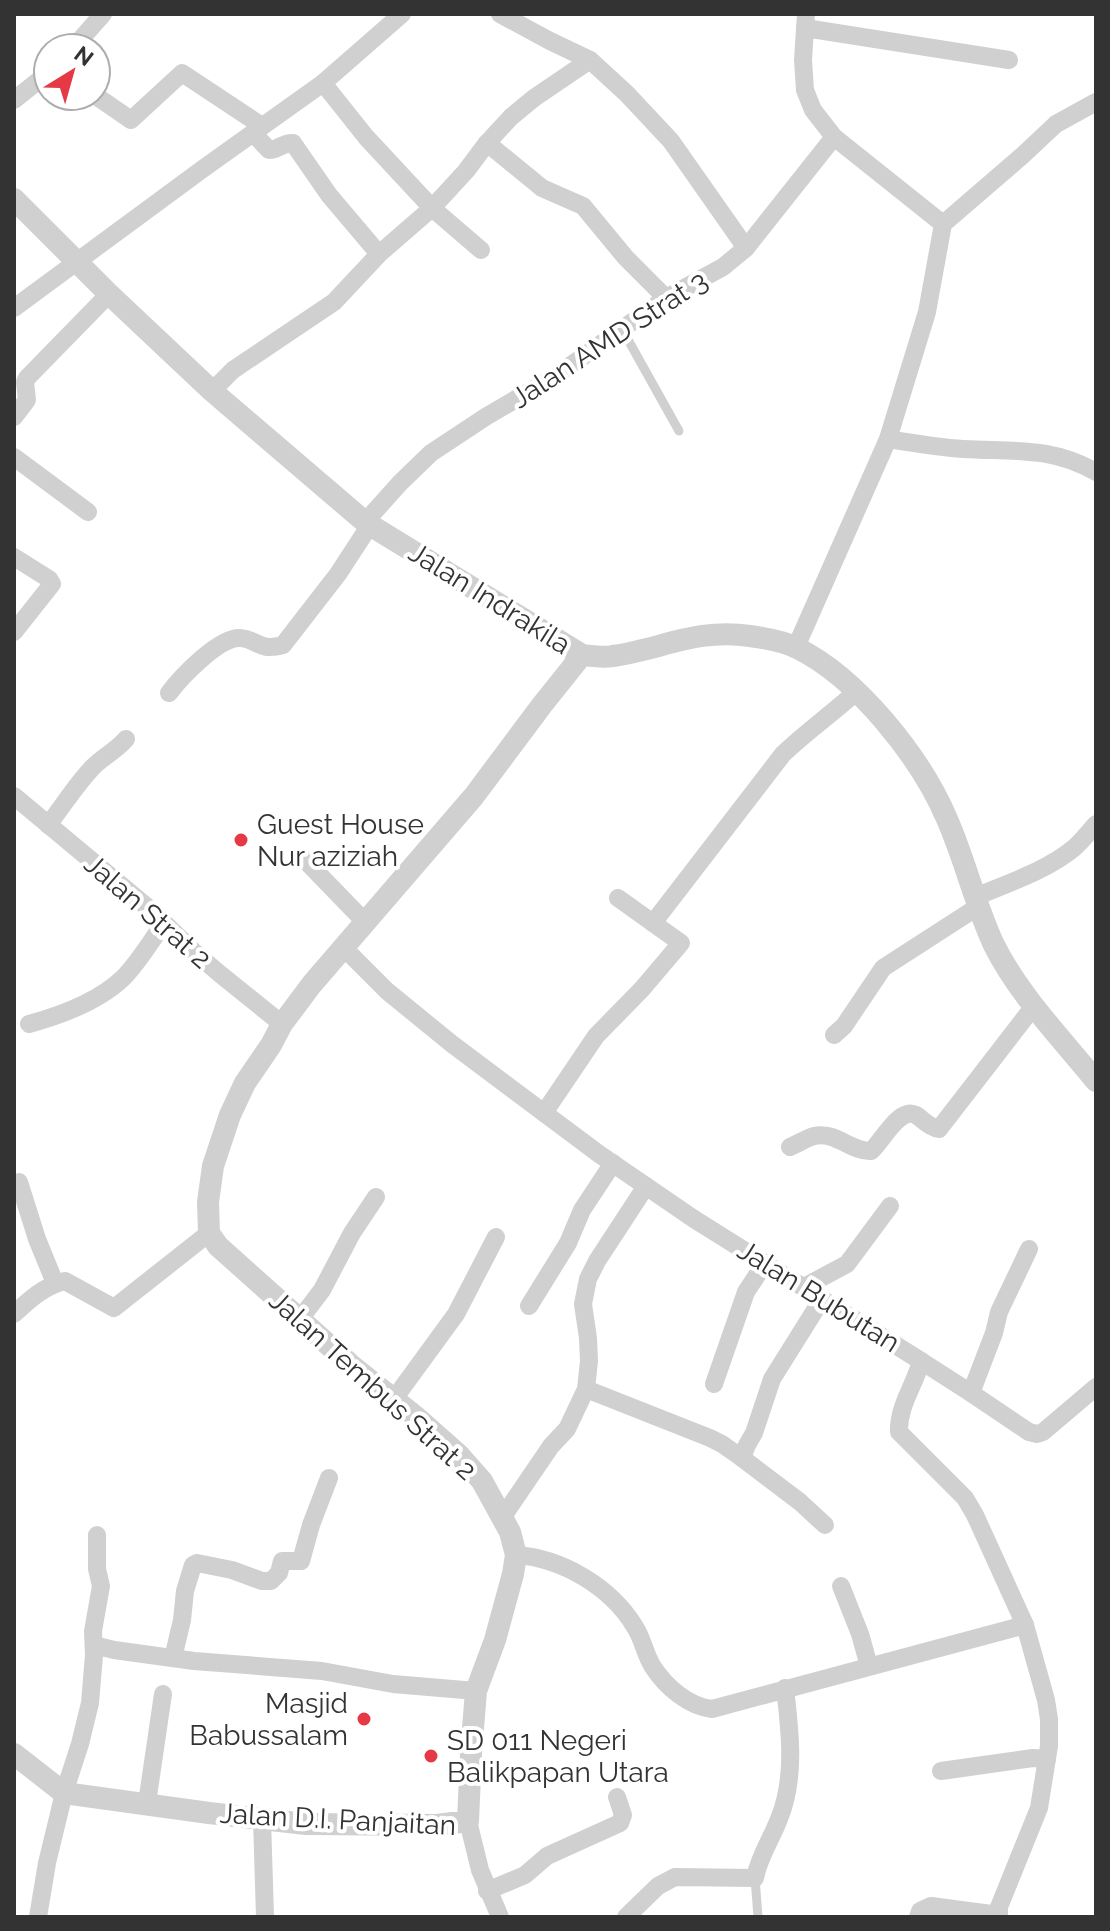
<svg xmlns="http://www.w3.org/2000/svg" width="1110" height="1931" font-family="Raleway,sans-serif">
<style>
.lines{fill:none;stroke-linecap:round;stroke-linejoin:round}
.service{stroke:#d0d0d0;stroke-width:9}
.minor{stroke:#d0d0d0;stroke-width:18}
.tertiary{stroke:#d0d0d0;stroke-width:22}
.poi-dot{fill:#e63946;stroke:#fff;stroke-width:3}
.labels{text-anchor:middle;stroke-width:8;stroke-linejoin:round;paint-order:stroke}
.street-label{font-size:28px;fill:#333;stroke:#fff}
.poi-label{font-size:28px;fill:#333;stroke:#fff;text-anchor:start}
</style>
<rect width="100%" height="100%" fill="#fff"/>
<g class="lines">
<g class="service">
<polyline points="622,329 679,431"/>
<polyline points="755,1878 758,1917"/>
</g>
<g class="minor">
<polyline points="500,14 550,41 590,60 627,94 671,141 746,248"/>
<polyline points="806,14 803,60 805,90 813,110 834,137 943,224"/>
<polyline points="805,28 1009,60"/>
<polyline points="73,48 103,14"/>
<polyline points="323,83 366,137 432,208 466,171 487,143 511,117 534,98 590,60"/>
<polyline points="96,96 131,120 182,73 262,126"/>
<polyline points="14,100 48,73"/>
<path d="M 253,133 L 269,150 C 278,150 284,142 293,143 L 329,195 L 379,254"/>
<polyline points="487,143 542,188 583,206 626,258 666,298"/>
<polyline points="14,308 204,168 323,83 402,14"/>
<polyline points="212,391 233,370 334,302 379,254 432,208 481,250"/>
<polyline points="14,417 27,400 25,382 27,378 109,294"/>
<path d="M 888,439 C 913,443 937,447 963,449 C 1013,452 1050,446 1096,472"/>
<polyline points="14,457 88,512"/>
<polyline points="365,522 400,483 431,453 487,416 554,377 666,298 723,267 746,248 834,137"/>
<polyline points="14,557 49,579 52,584 14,632"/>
<polyline points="796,647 888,439 927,312 943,224 1023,155 1056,124 1096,102"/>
<path d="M 169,693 C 181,677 219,637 240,638 C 258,639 258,652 283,645 L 338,574 L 370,525"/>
<polyline points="14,796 152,911 193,951 220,974 282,1024"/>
<path d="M 48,825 C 63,806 75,786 92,768 C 102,757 116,751 126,739"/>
<polyline points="305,860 366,923"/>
<path d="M 975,897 C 1008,883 1046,871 1074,848 C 1082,841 1089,832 1096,824"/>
<path d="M 653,923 L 783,754 C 807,731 833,713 857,691"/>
<path d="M 344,948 L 387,991 L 452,1044 L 599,1154 L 694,1219 L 921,1361 C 915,1385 898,1406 899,1432 L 965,1498 L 975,1515 L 1025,1625 L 1046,1700 L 1049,1719 L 1049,1746 L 1039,1808 L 999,1907 L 999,1917"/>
<path d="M 29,1024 C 62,1015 98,1002 123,978 C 139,962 151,941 164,923"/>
<polyline points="834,1035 844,1026 883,968 979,906"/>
<polyline points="544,1113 596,1036 642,989 681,943 618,898"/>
<path d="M 790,1147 C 798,1144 806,1138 814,1136 C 836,1131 851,1152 871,1151 C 882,1142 899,1106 916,1115 C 924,1120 928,1127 939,1129 L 1034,1006"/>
<polyline points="19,1182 37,1239 55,1283"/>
<polyline points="804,1287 847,1264 890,1206"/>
<polyline points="529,1306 568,1243 582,1210 613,1163"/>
<path d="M 14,1314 C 29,1300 44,1286 65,1281 L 114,1308 L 209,1233"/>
<polyline points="300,1319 322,1290 352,1233 376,1197"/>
<polyline points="921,1361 971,1393 994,1333 999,1312 1029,1249"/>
<polyline points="714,1384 746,1292 765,1263"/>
<polyline points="586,1389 710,1438 722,1444 742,1458 747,1445 754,1433 772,1379 822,1299"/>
<polyline points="971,1393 1029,1432 1037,1434 1043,1432 1096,1387"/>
<polyline points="394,1399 456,1314 496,1237"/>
<polyline points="742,1458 800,1502 825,1525"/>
<polyline points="502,1518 551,1446 567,1429 586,1389 589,1361 588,1338 583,1304 588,1279 597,1261 646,1186"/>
<path d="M 516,1555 C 562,1558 611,1587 635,1627 C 643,1639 645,1655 653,1667 C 666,1687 688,1706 712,1709 L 1025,1625"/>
<polyline points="841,1586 860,1634 869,1666"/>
<polyline points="94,1645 114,1650 194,1661 322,1671 393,1684 476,1691"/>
<polyline points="173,1658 182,1620 185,1591 193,1565 197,1563 232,1570 262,1581 271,1581 279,1573 282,1561 301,1561 311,1525 329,1478"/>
<polyline points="941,1771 1033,1758 1047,1759"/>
<polyline points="147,1803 163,1694"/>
<polyline points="262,1819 265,1917"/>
<polyline points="468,1821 480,1870 500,1917"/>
<polyline points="487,1891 525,1875 547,1856 620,1823 623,1815 617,1797"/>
<polyline points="38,1917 47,1863 64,1793 80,1744 90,1703 94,1655 93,1631 101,1586 97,1569 97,1535"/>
<path d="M 626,1917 L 658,1886 L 675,1877 L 755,1878 C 759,1856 771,1840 779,1819 C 796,1778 790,1731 785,1688"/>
<polyline points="918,1917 920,1911 931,1906 999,1915"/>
</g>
<g class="tertiary">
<path d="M 14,199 L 109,294 L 212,391 L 365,522 L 582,655 C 592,656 603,658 613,656 C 662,649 697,628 750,636 C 765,638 784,641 797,648 C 858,678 921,758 947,819 C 965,860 975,904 994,945 C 1019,995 1061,1038 1096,1081"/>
<polyline points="14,1754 64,1793 209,1813 306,1824 437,1825 468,1821 471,1753 476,1691 495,1640 513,1574 516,1555 510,1532 482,1481 459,1455 415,1416 351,1365 218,1246 209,1233 208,1202 213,1166 230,1115 245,1083 271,1045 282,1024 312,984 474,796 542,705 582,655"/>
</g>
</g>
<g class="poi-dot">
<circle cx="241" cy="840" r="8"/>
<circle cx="364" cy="1719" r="8"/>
<circle cx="431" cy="1756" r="8"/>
</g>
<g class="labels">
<g class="street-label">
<text transform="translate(609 339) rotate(-33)" y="10">Jalan AMD Strat 3</text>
<text transform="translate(490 598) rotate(32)" y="10">Jalan Indrakila</text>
<text transform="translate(148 911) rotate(41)" y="10">Jalan Strat 2</text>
<text transform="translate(819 1296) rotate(32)" y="10">Jalan Bubutan</text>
<text transform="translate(373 1385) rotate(42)" y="10">Jalan Tembus Strat 2</text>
<text transform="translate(338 1819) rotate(3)" y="10">Jalan D.I. Panjaitan</text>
</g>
<g class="poi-label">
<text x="257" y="834">Guest House<tspan x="257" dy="32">Nur aziziah</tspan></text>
<text x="348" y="1713" text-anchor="end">Masjid<tspan x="348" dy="32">Babussalam</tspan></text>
<text x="447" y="1750">SD 011 Negeri<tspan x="447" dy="32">Balikpapan Utara</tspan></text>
</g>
</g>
<rect width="1110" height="1931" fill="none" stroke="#333333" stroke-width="32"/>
<g transform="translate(72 72) rotate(37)"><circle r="38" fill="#ffffff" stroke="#adadad" stroke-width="2"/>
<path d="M0-6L14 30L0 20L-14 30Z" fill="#e63946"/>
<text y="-12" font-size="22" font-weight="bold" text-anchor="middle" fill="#333333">N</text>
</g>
</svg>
